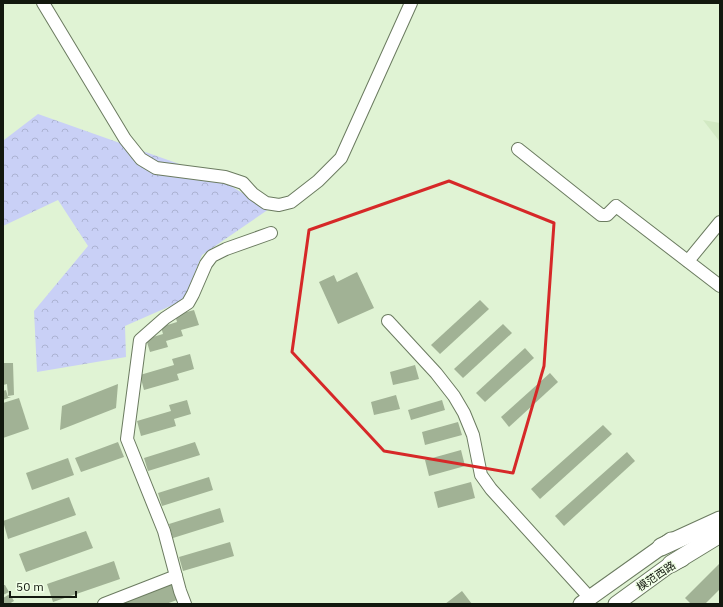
<svg xmlns="http://www.w3.org/2000/svg" width="723" height="607" font-family="'IBM Plex Sans','Noto Sans SC',sans-serif">
<style>
.built{fill:#d2e9c3}
.park{fill:url(#park-crowns)}
.building{fill:#a1b295}
.lines{fill:none;stroke-linecap:round;stroke-linejoin:round}
.minor-casing{stroke:#6b7b60;stroke-width:14}
.major-casing{stroke:#6b7b60;stroke-width:17}
.highway-casing{stroke:#6b7b60;stroke-width:19}
.minor{stroke:#fff;stroke-width:12}
.major{stroke:#fff;stroke-width:15}
.highway{stroke:#fff;stroke-width:17}
.marked{fill:none;stroke:#d62828;stroke-width:3;stroke-linejoin:round}
.labels{text-anchor:middle;stroke-width:3;stroke-linejoin:round;paint-order:stroke}
.street-label{font-size:11px;fill:#12180e;stroke:#f0ffe6}
</style>
<defs>
<pattern id="park-crowns" width="20" height="18" patternUnits="userSpaceOnUse"><rect width="20" height="18" fill="#c9d0f6"/><path d="M2 6a3 3 0 1 1 6 0M12 15a3 3 0 1 1 6 0" fill="none" stroke="#acb2d2"/></pattern>
</defs>
<rect width="100%" height="100%" fill="#e0f3d4"/>
<polygon class="built" points="703,120 720,123 720,142"/>
<polygon class="park" points="38,114 216,177 269,209 202,255 184,300 125,326 126,357 37,372 34,311 88,246 58,200 3,226 3,140 4,140"/>
<g class="building">
<polygon points="357,272 374,308 338,324 319,282 334,275 337,282"/>
<polygon points="480,300 489,309 440,354 431,345"/>
<polygon points="194,310 199,325 181,330 183,336 166,341 168,347 150,352 146,339 163,334 161,327 177,322 175,315"/>
<polygon points="503,324 512,333 463,378 454,369"/>
<polygon points="525,348 534,358 485,402 476,393"/>
<polygon points="190,354 194,369 177,374 179,380 144,390 140,375 174,365 172,359"/>
<polygon points="3,363 13,363 14,395 8,396 7,384 3,385"/>
<polygon points="415,365 419,379 393,385 390,372"/>
<polygon points="550,373 558,382 509,427 501,417"/>
<polygon points="118,384 116,408 60,430 62,406"/>
<polygon points="6,390 8,397 11,397 3,400 3,391"/>
<polygon points="396,395 400,409 374,415 371,402"/>
<polygon points="19,398 29,429 3,438 3,403"/>
<polygon points="187,400 191,414 174,419 176,426 141,436 137,421 171,411 169,405"/>
<polygon points="442,400 445,410 411,420 408,410"/>
<polygon points="458,422 462,435 425,445 422,432"/>
<polygon points="603,425 612,434 540,499 531,489"/>
<polygon points="118,442 124,457 81,472 75,458"/>
<polygon points="195,442 200,455 148,471 144,458"/>
<polygon points="461,450 465,466 429,476 425,460"/>
<polygon points="627,452 635,461 564,526 555,516"/>
<polygon points="68,458 74,475 32,490 26,473"/>
<polygon points="209,477 213,490 162,506 158,493"/>
<polygon points="471,482 475,498 438,508 434,492"/>
<polygon points="69,497 76,515 8,539 3,521"/>
<polygon points="220,508 224,522 173,538 169,524"/>
<polygon points="86,531 93,548 26,572 19,554"/>
<polygon points="230,542 234,556 183,571 179,557"/>
<polygon points="114,561 120,579 53,602 47,584"/>
<polygon points="720,563 720,589 705,604 691,604 685,598"/>
<polygon points="171,583 177,600 166,604 112,604"/>
<polygon points="3,585 5,585 9,592 3,595"/>
<polygon points="462,591 472,604 445,604"/>
<polygon points="10,594 14,601 9,604 3,604 3,598"/>
</g>
<g class="lines">
<g class="minor-casing">
<g id="minor">
<polyline points="43,3 125,139 141,159 156,168 225,177 243,183 253,194 266,203 279,205 291,202 318,181 341,158 411,3"/>
<polyline points="518,149 601,215 607,215 616,206 720,286"/>
<polyline points="688,261 720,222"/>
<polyline points="388,321 436,373 454,396 464,413 473,435 481,475 491,489 590,598"/>
<polyline points="104,604 176,576"/>
<polyline points="185,604 180,591 164,531 127,439 140,340 165,318 188,303 193,294 206,264 212,256 226,249 271,233"/>
</g>
</g>
<g class="major-casing">
<g id="major">
<polyline points="581,604 671,540"/>
<polyline points="616,604 671,564 682,559"/>
</g>
</g>
<g class="highway-casing">
<g id="highway">
<polyline points="661,547 720,520"/>
<polyline points="671,564 720,534"/>
</g>
</g>
<use href="#minor" class="minor"/>
<use href="#major" class="major"/>
<use href="#highway" class="highway"/>
</g>
<path class="marked" d="M 449,181 L 554,223 L 544,366 L 513,473 L 384,451 L 292,352 L 309,230 Z"/>
<g class="labels">
<g class="street-label">
<text transform="translate(656 576) rotate(-34)" y="4">模范西路</text>
</g>
</g>
<rect width="723" height="607" fill="none" stroke="#12180e" stroke-width="8"/>
<path d="M10 591v6h66v-6" fill="none" stroke="#12180e" stroke-width="2"/>
<text x="16" y="591" font-size="12" fill="#12180e" stroke="#f0ffe6" stroke-width="3" paint-order="stroke">50 m</text>
</svg>
